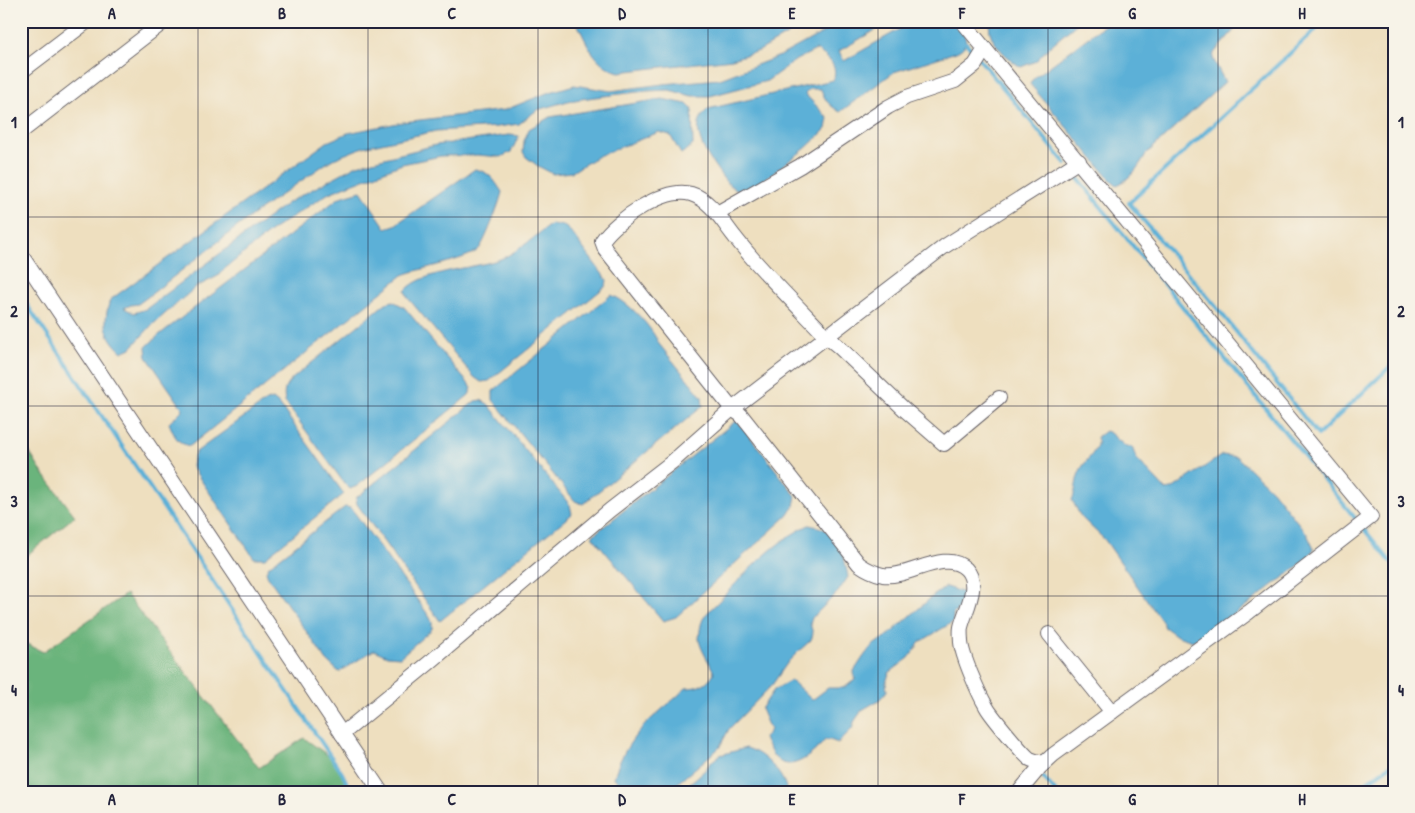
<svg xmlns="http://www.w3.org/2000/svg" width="1415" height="813" font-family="'Patrick Hand',sans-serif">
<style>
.forest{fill:#6ab47b;stroke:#466b5b}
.water{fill:#5bb0d7;stroke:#3e6989}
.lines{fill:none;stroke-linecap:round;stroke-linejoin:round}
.stream{stroke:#5bb0d7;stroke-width:4}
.minor-casing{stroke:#696469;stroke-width:16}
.minor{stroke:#fff;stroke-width:14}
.grid{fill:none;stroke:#22223b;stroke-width:1;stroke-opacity:0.55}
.neatline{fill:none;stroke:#22223b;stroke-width:2}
.grid-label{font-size:16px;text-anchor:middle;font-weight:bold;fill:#22223b}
</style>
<rect width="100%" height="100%" fill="#f7f3e8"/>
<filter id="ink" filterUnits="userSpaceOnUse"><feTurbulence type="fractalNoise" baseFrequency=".02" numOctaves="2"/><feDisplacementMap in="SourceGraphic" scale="10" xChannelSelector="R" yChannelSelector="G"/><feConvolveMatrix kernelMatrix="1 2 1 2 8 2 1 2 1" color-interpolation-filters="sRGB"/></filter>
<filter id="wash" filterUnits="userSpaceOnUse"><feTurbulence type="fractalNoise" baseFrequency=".0096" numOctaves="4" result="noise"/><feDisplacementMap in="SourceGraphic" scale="20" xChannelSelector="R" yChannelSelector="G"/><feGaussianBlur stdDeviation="1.12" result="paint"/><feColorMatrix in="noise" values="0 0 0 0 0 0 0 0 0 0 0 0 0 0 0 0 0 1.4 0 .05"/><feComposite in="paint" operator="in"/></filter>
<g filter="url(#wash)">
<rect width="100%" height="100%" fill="#eedfbf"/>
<g class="forest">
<polygon points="21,438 39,468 75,516 21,560"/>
<polygon points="126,594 259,768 304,738 333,759 351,792 21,792 21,641 43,652"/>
</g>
<g class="water">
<path d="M 576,21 L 811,21 L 759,51 L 732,59 L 619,72 C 594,65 587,43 576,21 Z"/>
<path d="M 844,21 L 891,21 L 839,51 L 844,61 L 914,21 L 955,21 C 963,32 974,44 956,52 L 894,72 L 840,112 C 829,105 825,101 821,89 L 810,89 L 805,94 L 828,118 L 826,129 L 806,148 L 753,188 C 748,191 744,193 738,190 C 728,186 722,177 716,168 C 704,151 688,126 708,109 L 833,80 C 839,66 828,57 816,50 L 796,60 L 767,81 L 710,96 L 692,96 L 669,90 L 646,91 L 595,97 L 568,101 L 537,110 L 519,124 L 497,127 L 436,131 L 363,147 L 331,160 L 251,216 L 149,296 L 138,304 L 131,305 L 124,308 L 134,313 L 146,309 L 289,202 L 357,165 L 436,145 L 509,135 L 519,136 L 511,152 L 501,157 L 477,155 L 441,156 L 402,164 L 329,193 L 275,228 L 222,271 L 218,276 L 196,287 L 151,326 L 131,348 L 122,352 C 104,336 103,323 110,300 L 327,142 L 348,133 L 403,122 L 505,110 L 547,93 L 574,85 L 611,91 L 663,84 L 720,79 L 780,56 Z"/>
<path d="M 991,21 L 1080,21 L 1049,47 L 1036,61 L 1021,67 C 1009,60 983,37 991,21 Z"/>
<path d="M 1110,21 L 1242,21 L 1214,53 L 1213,59 L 1225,82 L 1146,154 C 1139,166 1131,179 1117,185 L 1111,180 L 1030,84 L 1034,78 Z"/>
<polygon points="662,99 687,104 692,109 693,145 681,154 670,135 659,132 598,156 572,172 553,174 538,166 526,157 523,152 524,141 529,129 550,117"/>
<path d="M 475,169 C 490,172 494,180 502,192 C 500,202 484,245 478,250 C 466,260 421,268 403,275 L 190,446 C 177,444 174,435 169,423 L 183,409 L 147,357 L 146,347 L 159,335 L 340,197 L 361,191 L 386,228 L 395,225 Z"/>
<path d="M 551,224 L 564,226 L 571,232 L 607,280 L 606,286 L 489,381 L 481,382 L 474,377 L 408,298 L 405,291 C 424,269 477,269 503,258 C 520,250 537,235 551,224 Z"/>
<path d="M 611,295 C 628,301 652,327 659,344 L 702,397 L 703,406 L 583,504 L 575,501 L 493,400 L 493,391 Z"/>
<path d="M 393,301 L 404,307 L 472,388 L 469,395 L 357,486 L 350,489 L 344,483 L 285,402 C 282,386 288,383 299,373 L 386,303 Z"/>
<polygon points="273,399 279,404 344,494 265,558 254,558 192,467 193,458 196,452 266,401"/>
<polygon points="481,400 488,404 570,505 572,514 440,621 357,504 356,498 475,401"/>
<polygon points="737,420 796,496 794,506 787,516 676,617 663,621 592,536"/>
<path d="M 1105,431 L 1110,433 L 1126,447 L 1132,447 L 1136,458 L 1166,490 L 1172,489 L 1222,455 L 1237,457 L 1272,490 L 1307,534 L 1314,549 L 1306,560 C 1269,588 1233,618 1193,641 L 1177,636 L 1163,626 L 1163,623 L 1105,540 L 1081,517 L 1072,500 C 1077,490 1075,479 1081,469 C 1087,458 1100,450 1097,437 Z"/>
<polygon points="345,507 351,508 357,516 429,616 432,622 432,629 400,657 387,656 374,650 339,672 327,661 268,577 266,571 269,566"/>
<path d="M 809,525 C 813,526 820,527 824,529 C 841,539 845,560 848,577 L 838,592 L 812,618 L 810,623 L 813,634 L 811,640 L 800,650 L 788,662 L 772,685 L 729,729 L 719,748 L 674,786 L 664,792 L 625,792 L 620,783 L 614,778 C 619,757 635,733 651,719 C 663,708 675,699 686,688 C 699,688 707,684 714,673 C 710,662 699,648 699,638 C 700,632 700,625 703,619 C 707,612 715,605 721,599 C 746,572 775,541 809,525 Z"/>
<path d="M 946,587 L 964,593 C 964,603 961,608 953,614 L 953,622 L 920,642 L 909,658 L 889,673 L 886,683 L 887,691 L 879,700 L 862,710 L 854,722 L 852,729 L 838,743 L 830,740 L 825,740 C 812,756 786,778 771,752 C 769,747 765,743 764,738 L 770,730 L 761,709 L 774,690 L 791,680 L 812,700 L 828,688 L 843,688 L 855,680 L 854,671 C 862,660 870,643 884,639 L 933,596 Z"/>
<path d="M 746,748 C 763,752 785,775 787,792 L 680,792 L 705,770 L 711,762 L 720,755 Z"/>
</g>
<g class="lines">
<g class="stream">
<polyline points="1325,21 1129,203 1222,314 1318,435 1394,363"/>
<polyline points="966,43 1066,164"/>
<polyline points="1071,170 1359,523"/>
<polyline points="21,296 342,773 351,792"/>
<polyline points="1363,528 1394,566"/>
<polyline points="1043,777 1056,792"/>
<polyline points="1353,792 1394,763"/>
</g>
</g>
</g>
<g filter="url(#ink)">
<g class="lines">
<g class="minor-casing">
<g id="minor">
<polyline points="962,21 1371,517 1249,612 1053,755 1040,767 1019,792"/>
<polyline points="21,72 88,21"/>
<polyline points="21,132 165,21"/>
<polyline points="717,213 800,166 888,107 907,97 955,81 975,65 985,49"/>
<polyline points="21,255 381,792"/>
<path d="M 999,398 L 944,444 L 905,410 L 838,346 L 827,337 C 802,311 777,286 753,259 C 747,252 740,244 734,236 C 722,221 711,200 691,194 C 665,186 616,220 602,241 L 605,249 L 732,409 L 741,415 L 859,564 C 866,569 874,573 883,575 C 908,579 945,548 966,569 C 981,585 965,610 961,627 C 960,632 961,638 961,642 C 962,656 979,694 986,706 C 989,713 1024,755 1030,759 C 1034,761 1040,762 1044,763"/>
<polyline points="1049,634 1112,712"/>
<polyline points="342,734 429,663 610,510 672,462 732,409 945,246 1079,161"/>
</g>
</g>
<use href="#minor" class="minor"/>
</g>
</g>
<path class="grid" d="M 198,21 L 198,792M 368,21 L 368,792M 538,21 L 538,792M 708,21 L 708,792M 878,21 L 878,792M 1048,21 L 1048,792M 1218,21 L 1218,792M 21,217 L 1394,217M 21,406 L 1394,406M 21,596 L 1394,596"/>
<rect width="1415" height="813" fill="none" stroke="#f7f3e8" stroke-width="55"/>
<rect x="28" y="28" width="1360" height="758" class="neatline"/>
<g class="grid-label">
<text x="112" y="19">A</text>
<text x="282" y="19">B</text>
<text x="452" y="19">C</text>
<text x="622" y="19">D</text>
<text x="792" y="19">E</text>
<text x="962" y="19">F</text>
<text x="1132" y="19">G</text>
<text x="1302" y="19">H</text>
<text x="14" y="128">1</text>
<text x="1401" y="128">1</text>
<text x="14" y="317">2</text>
<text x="1401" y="317">2</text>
<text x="14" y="507">3</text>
<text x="1401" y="507">3</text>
<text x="14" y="696">4</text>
<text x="1401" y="696">4</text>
<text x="112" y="805">A</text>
<text x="282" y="805">B</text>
<text x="452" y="805">C</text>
<text x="622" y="805">D</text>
<text x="792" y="805">E</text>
<text x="962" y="805">F</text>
<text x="1132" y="805">G</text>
<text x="1302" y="805">H</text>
</g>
</svg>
